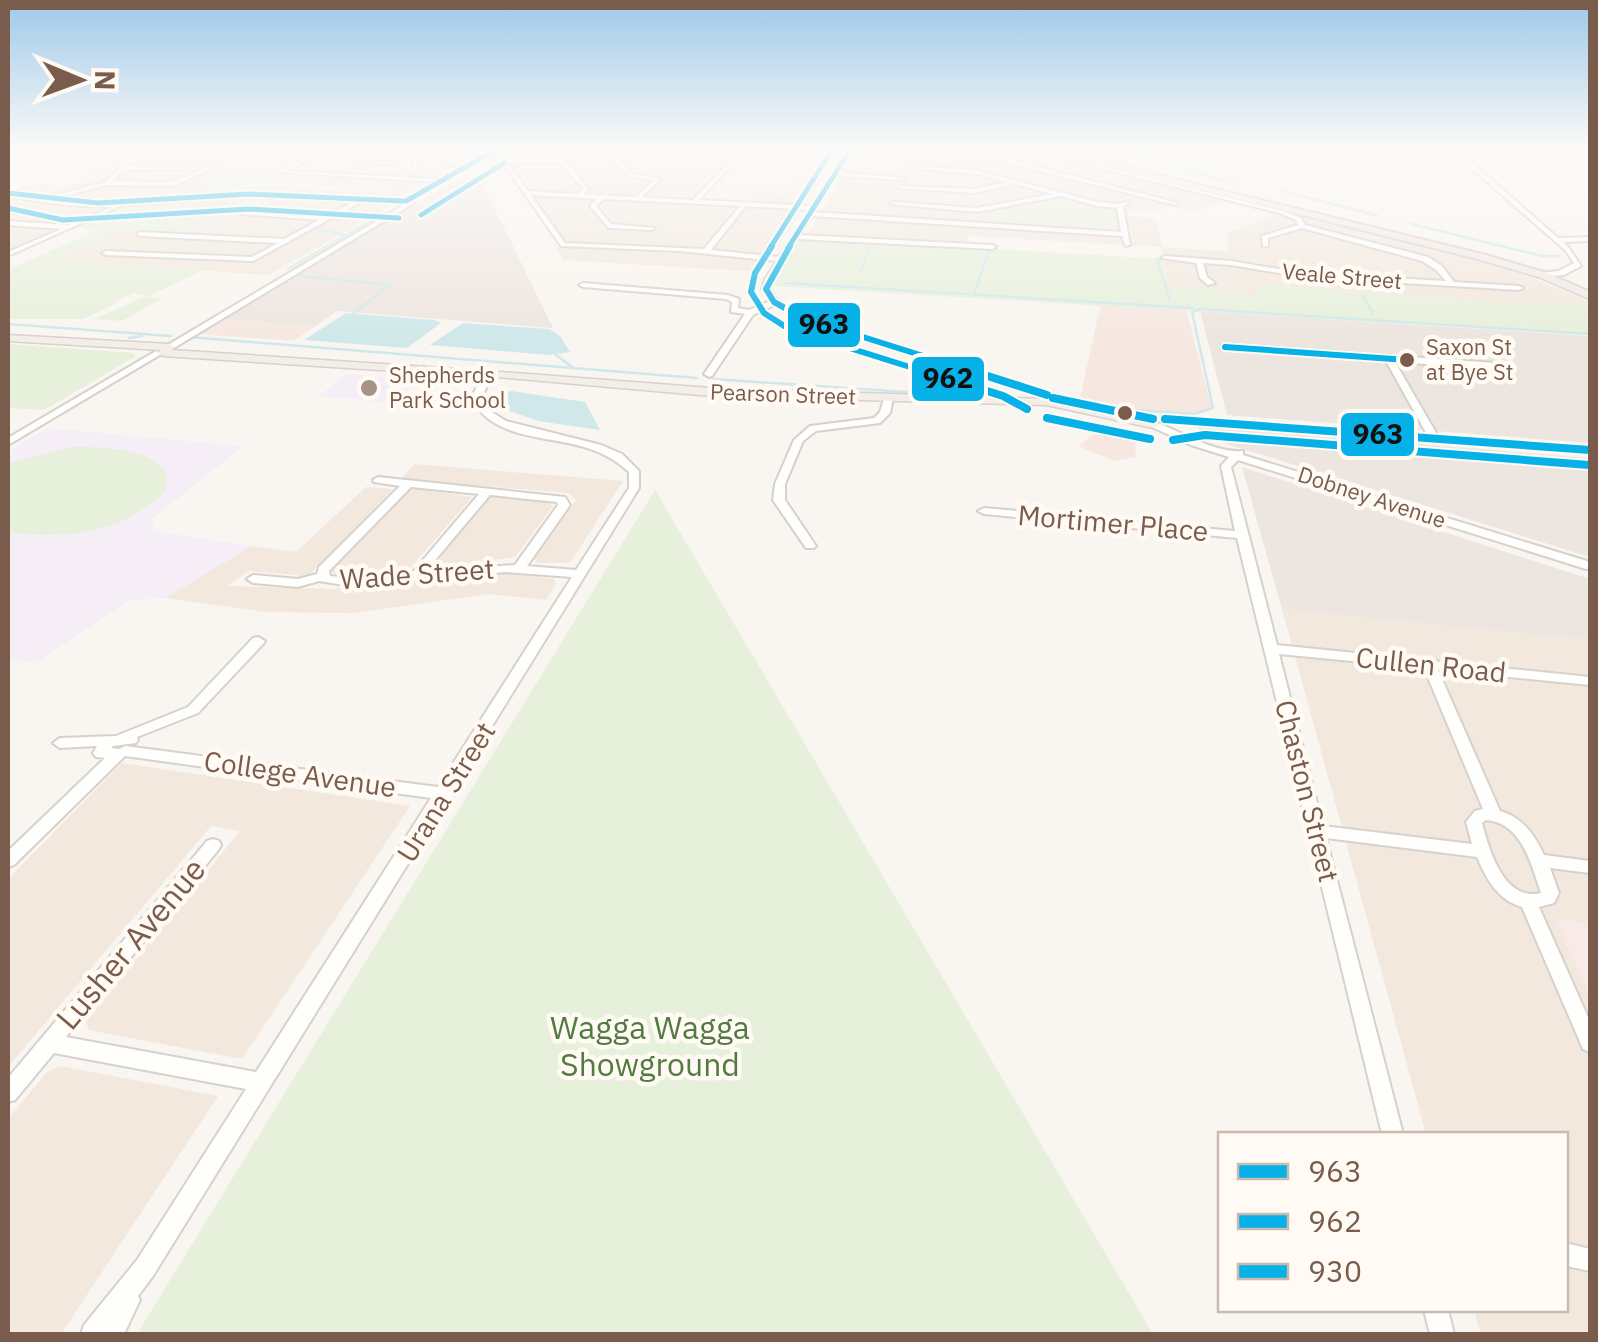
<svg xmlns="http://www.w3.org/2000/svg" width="1598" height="1342" font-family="'IBM Plex Sans',sans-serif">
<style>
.residential{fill:#f2e8de}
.commercial{fill:#f6e8e1}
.industrial{fill:#ede5e0}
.education{fill:#f6eef6}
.medical{fill:#fae9e9}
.green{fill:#e7f0db}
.water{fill:#d0e8ea}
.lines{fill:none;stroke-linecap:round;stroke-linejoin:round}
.stream{stroke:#d0e8ea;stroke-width:2.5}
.minor-casing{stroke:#d7d1cb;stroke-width:4}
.major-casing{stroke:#dad1cc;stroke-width:3}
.highway-casing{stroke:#dad1cc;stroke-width:4}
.minor{fill:#fefefd;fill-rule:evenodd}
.major{fill:#f3eee8;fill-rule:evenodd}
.highway{fill:#f2eae7;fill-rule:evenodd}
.bus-1-far2-casing{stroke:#fffaf3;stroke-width:9}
.bus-1-far1-casing{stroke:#fffaf3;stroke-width:10}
.bus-1-casing{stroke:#fffaf3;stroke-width:12}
.bus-2-far2-casing{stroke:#fffaf3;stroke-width:9}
.bus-2-far1-casing{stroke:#fffaf3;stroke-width:10}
.bus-2-casing{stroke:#fffaf3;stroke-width:12}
.bus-3-casing{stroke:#fffaf3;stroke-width:10}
.bus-1-far2{stroke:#06b1e7;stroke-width:5}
.bus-1-far1{stroke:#06b1e7;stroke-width:6}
.bus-1{stroke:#06b1e7;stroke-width:8}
.bus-2-far2{stroke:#06b1e7;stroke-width:5}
.bus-2-far1{stroke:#06b1e7;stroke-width:6}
.bus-2{stroke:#06b1e7;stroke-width:8}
.bus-3{stroke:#06b1e7;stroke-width:6}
.bus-dot{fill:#7a5c4d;stroke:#fffaf3;stroke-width:4}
.poi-dot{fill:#a69286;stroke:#fffaf3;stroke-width:4}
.labels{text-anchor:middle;stroke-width:9;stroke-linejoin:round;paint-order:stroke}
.far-street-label{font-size:22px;fill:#7a5c4d;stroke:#fffaf3}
.far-bus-label{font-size:22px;fill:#7a5c4d;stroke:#fffaf3;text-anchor:start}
.far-poi-label{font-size:22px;fill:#7a5c4d;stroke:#fffaf3;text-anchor:start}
.street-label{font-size:28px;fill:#7a5c4d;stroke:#fffaf3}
.near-street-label{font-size:32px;fill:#7a5c4d;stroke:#fffaf3}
.near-park-label{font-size:32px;fill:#537a41;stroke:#fffaf3}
.line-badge{stroke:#fffaf3;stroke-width:4}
.pale-badge-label{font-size:28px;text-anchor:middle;font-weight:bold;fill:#111}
</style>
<rect width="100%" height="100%" fill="#f9f5f0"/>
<g class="residential">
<polygon points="158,150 189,150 191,158 261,160 174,199 134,201 152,185 143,184 119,195 122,203 116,208 8,252 8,190 42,182 57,187 83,182 91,172 85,157 88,156"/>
<polygon points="302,150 442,150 450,168 417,188 274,181 254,171"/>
<polygon points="740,150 695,202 751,193 788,194 808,168 829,169 761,272 563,260 556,248 562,246 504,151"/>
<polygon points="858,150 1030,150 1229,201 1192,211 1171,206 1152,212 1128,210 1128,216 1155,218 1162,247 1228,251 1227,234 1232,231 1280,213 1300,214 1435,248 1530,277 1590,302 1516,304 1258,285 1256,297 1211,288 1171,290 1161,247 969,236 966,244 807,235"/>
<polygon points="267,186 407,193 393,205 268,275 51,260 118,231 138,233 133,236 140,238 173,236 205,224 196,222 231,206 176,208 189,198 199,197 214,188"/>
<polygon points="414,464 623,481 570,563 538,563 534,559 576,500 569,493 401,479"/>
<polygon points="366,487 393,489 308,576 249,571 227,586 330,589 505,573 554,579 556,584 546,600 489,594 353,613 266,612 165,598 251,546 296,552"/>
<polygon points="417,489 472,497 411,567 401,572 338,579 332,571 409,491"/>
<polygon points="494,497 549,502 553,506 515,557 437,567 433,564 488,498"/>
<polygon points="1282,609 1590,640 1590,1334 1481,1334 1474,1310 1566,1310 1566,1134 1426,1134"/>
<polygon points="122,763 410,806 242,1059 88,1030 86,1021 240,831 211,826 8,1067 8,879"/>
<polygon points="60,1066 218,1096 61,1334 8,1334 8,1119 46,1073"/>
</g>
<g class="commercial">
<polygon points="1101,303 1186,308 1212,410 1197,414 1152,412 1080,397"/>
<polygon points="225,319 316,326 293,341 200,334"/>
<polygon points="1107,425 1142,436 1135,444 1136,457 1115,461 1078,446"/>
</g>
<g class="industrial">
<polygon points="459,178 480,178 553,328 337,311 316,326 225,319"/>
<polygon points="1200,311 1590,336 1590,443 1227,415"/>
<polygon points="1196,426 1590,458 1590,557 1211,439"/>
<polygon points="1242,467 1590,579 1590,640 1282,609"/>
</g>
<g class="education">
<polygon points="750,150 802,150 840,152 829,169 808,168 788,195 751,193 743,203 703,200"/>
<polygon points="346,374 416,380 393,403 319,396"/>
<polygon points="48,428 243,446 152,519 154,531 251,546 165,598 130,600 35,663 8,659 8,452"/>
</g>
<polygon class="medical" points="1555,918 1590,923 1590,997"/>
<g class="green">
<path d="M 189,150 L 302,150 L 256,171 L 289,174 L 277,181 L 417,188 L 407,193 C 345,190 227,168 178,207 L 235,204 L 198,221 L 209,223 L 177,234 L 118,231 L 54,259 L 201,271 L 147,297 L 161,299 L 122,321 L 95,319 L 146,296 L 134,293 L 115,301 L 119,302 L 83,319 L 8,319 L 8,270 L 97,230 L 72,227 L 117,208 L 122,204 L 107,203 C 121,193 136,184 154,185 L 135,200 L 174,199 L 259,160 L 190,158 Z"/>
<polygon points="627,150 735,153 717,173 628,168 618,156"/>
<polygon points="1065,197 1119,209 1121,231 980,225 987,210"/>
<polygon points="796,237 1164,259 1171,290 1211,288 1255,297 1258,284 1516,304 1590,302 1590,335 770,286"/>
<polygon points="8,344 133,353 136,356 44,410 8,408"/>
<path d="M 73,447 C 98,447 176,447 166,490 C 124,533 65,540 8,532 L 8,463 Z"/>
<polygon points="655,490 1153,1334 137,1334"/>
</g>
<g class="water">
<polygon points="346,313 434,320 441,323 407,348 304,340"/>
<polygon points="463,323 549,329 560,336 570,352 548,355 430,345"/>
<polygon points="511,391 585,402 600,430 538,421 499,407 497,395"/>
</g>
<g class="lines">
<g class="stream">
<polyline points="1110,150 1235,183"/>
<polyline points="1072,153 1084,150"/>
<polyline points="1283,191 1378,216"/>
<polyline points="1411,224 1420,226"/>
<polyline points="1424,227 1542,256 1559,256"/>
<polyline points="314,229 342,234"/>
<polyline points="1157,259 1170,301"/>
<polyline points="288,269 380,215"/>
<polyline points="861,272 870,244"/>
<polyline points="299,276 390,285 353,314"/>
<polyline points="785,283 1193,308"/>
<polyline points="974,294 989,251"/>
<polyline points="1362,295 1373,313"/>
<polyline points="8,324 171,336"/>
<polyline points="189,337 697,378"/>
<polyline points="129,338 142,336"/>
<polyline points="555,354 572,367"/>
<polyline points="713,379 966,396"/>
<polyline points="1108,408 1194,414 1213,408 1192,312 1200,309 1590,334"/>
</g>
<g class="minor-casing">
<g id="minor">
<path d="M 152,150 L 161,150 L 136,159 L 128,166 L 218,167 L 172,186 L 107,185 L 49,200 L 98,203 L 250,192 L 404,199 L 435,182 L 276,172 L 322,150 L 330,150 L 287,171 L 440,179 L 491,150 L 499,150 L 496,152 L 502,154 L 506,159 L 564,160 L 589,189 L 584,194 L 636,197 L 653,180 L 629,176 L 611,157 L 616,150 L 622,150 L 617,157 L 633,174 L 661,179 L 642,197 L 693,200 L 741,150 L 747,150 L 699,200 L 812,206 L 847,150 L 853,150 L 839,172 L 907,178 L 904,180 L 837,176 L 814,212 L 1121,232 L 1117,208 L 1097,206 L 1061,196 L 977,212 L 890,204 L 893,202 L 977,208 L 1053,194 L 1015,184 L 974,193 L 897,188 L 900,186 L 974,189 L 1008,182 L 976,174 L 906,168 L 909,166 L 976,170 L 1097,202 L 1118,204 L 1129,201 L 1129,203 L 1123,206 L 1130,245 L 1125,246 L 1122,236 L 812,216 L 800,235 L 993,245 L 996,247 L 993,249 L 797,239 L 773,279 L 770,289 L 777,300 L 806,316 L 1052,395 L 1044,397 L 800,320 L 774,305 L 753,315 L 712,376 L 709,377 L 704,374 L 745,314 L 731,312 L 732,302 L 726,299 L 583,287 L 579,285 L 583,283 L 728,295 L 739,299 L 738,308 L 749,310 L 770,301 L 762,289 L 765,279 L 777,261 L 679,251 L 561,246 L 498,156 L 492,155 L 410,201 L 414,203 L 169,351 L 166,350 L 166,346 L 407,203 L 361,202 L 253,261 L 106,255 L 102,253 L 106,251 L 252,257 L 278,243 L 140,236 L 137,234 L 140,232 L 284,239 L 319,220 L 241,214 L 244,212 L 325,217 L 353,202 L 250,196 L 122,205 L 8,256 L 8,252 L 61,229 L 8,225 L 8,221 L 69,225 L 114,206 C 77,207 43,204 8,195 L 8,191 L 41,199 L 105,182 L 131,158 L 112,159 L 110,156 L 138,155 ZM 508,163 L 560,163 L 583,189 L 577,194 L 528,191 ZM 205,169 L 171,182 L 112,181 L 125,170 ZM 531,195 L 597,199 L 590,206 L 609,228 L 652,230 L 655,228 L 611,224 L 596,206 L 604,199 L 740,206 L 704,249 L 565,243 ZM 746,206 L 809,210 L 779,257 L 711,250 Z"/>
<polygon points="397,150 403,150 406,157 393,165 357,162 392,161 400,156"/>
<polygon points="441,150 447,150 453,166 449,166"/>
<polygon points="1027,150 1038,150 1283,211 1301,218 1305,225 1428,257 1442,266 1454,282 1519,286 1523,288 1519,290 1302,277 1231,265 1203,263 1207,277 1215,283 1208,285 1200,278 1196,263 1161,258 1165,256 1231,261 1302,273 1446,281 1436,270 1422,261 1302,228 1268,238 1268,246 1263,247 1262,236 1298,225 1296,220 1279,213"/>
<polygon points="1422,150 1458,150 1558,238 1590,237 1590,241 1563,242 1569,248 1581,266 1564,275 1540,277 1540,273 1559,271 1574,263 1565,250 1456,155"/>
<polygon points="914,153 1003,158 1178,203 1175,205 1003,162 912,156"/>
<polygon points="414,158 420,169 413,173 410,171 414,168 411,160"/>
<polygon points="1225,344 1510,364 1514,367 1510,370 1395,362 1439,438 1434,441 1429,438 1386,361 1222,349 1222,345"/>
<polygon points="156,351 163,353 8,445 8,438"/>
<path d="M 485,375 L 490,378 L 482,398 L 490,411 L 506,421 L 601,445 L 622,454 L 639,471 L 639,488 L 452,791 L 454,794 L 452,798 L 448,799 L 153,1276 L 138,1296 L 140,1300 L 124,1334 L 81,1334 L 84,1325 L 137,1260 L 246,1089 L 54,1053 L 15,1100 L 8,1102 L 8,1078 L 207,841 L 213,839 L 219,841 L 221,845 L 219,849 L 66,1037 L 256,1072 L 431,798 L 125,756 L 14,865 L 8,867 L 8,851 L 105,758 L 96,757 L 93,753 L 97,746 L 60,748 L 53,743 L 60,738 L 116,736 L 188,707 L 253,638 L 258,637 L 265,641 L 263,644 L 198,713 L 137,737 L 138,740 L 136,743 L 113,746 L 111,748 L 119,749 L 125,746 L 438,787 L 572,577 L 506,572 L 350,586 L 319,581 L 298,587 L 253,583 L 247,579 L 253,575 L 298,579 L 317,574 L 319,567 L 400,486 L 374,482 L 373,480 L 378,477 L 565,497 L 570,505 L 527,566 L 576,570 L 629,488 L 629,472 C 585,430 526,449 486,417 C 480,412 477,405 472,398 L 480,378 ZM 411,487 L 479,494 L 412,573 L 350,578 L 330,576 L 329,571 ZM 490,495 L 557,502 L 558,505 L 515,565 L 426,571 Z"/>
<polygon points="885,396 893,398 890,413 880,423 816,431 803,441 785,484 785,500 816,546 814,548 806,548 773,500 775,484 794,440 810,426 874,418 880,412"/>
<path d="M 1155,422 C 1182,432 1214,453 1243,451 L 1243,455 L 1590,562 L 1590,569 L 1586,569 L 1238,460 L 1231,467 L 1277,645 L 1590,677 L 1590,685 L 1438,670 L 1500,811 C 1523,818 1534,834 1544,855 L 1590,861 L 1590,873 L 1550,868 L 1559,893 L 1554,903 L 1539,907 L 1590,1022 L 1590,1052 L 1583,1049 L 1522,907 C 1498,900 1486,879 1477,857 L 1326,838 L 1403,1134 L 1382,1134 L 1237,538 L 984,514 L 978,511 L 984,508 L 1235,531 L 1221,466 L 1229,457 L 1191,445 L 1152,427 L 1152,423 ZM 1279,654 L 1424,668 L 1483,809 L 1475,811 L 1466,822 L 1472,844 L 1323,826 ZM 1486,820 C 1522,823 1531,864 1541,893 C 1504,902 1489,850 1482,823 Z"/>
<polygon points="1566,1243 1590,1249 1590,1271 1566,1266"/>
<polygon points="1424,1310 1448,1310 1454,1334 1430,1334"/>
</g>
</g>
<g class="major-casing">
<g id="major">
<polygon points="8,335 169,344 174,347 172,350 488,371 494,374 488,377 163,356 157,353 161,350 8,341"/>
<polygon points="500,372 711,388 1050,399 1153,420 1159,424 1153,428 1046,405 711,396 496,377 494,375"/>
<polygon points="1165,415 1590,446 1590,454 1161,422 1161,416"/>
</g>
</g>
<g class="highway-casing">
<polygon id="highway" points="1043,150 1058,150 1486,255 1547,273 1590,292 1590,299 1539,277 1478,259"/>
</g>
<use href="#minor" class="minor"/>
<use href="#major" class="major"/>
<use href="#highway" class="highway"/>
<g class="bus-1-far2-casing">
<g id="bus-1-far2">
<polyline points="8,193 98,203 248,194 403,201"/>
<polyline points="406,201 495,150"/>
<polyline points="788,248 850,150"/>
</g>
</g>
<g class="bus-1-far1-casing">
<polyline id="bus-1-far1" points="790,246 766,289 774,302 803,318 977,373"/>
</g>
<g class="bus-1-casing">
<g id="bus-1">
<polyline points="969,370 1047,395"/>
<polyline points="1053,398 1153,419"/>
<polyline points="1165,419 1590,450"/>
</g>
</g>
<g class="bus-2-far2-casing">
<g id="bus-2-far2">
<polyline points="8,208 63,220 249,209 399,218"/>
<polyline points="421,215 504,163"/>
<polyline points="770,248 832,150"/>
</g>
</g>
<g class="bus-2-far1-casing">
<polyline id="bus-2-far1" points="772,246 755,273 751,292 764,313 789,329 929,373"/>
</g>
<g class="bus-2-casing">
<g id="bus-2">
<polyline points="921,370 1003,396 1027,409"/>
<polyline points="1047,418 1150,439"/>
<polyline points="1173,440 1205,435 1589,465"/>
</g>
</g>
<g class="bus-3-casing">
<polyline id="bus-3" points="1225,347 1407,360"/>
</g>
<use href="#bus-1-far2" class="bus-1-far2"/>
<use href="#bus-1-far1" class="bus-1-far1"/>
<use href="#bus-1" class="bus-1"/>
<use href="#bus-2-far2" class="bus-2-far2"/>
<use href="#bus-2-far1" class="bus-2-far1"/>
<use href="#bus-2" class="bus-2"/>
<use href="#bus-3" class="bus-3"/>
</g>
<linearGradient id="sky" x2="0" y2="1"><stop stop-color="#9ec9e9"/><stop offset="0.44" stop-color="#fcfaf8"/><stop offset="1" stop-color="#fcfaf8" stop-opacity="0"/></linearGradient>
<rect width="1598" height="338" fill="url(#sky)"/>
<g class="bus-dot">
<circle cx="1407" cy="360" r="9"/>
<circle cx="1125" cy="413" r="9"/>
</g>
<circle class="poi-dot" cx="369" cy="388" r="10"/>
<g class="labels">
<g class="far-street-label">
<text transform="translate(1342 276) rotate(5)" y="8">Veale Street</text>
<text transform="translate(783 394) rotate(2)" y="8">Pearson Street</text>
<text transform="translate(1372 497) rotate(18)" y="8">Dobney Avenue</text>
</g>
<g class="far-bus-label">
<text x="1426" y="355">Saxon St<tspan x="1426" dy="25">at Bye St</tspan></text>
</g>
<g class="far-poi-label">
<text x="389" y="383">Shepherds<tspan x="389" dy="25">Park School</tspan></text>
</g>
<g class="street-label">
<text transform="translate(1113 523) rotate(5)" y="10">Mortimer Place</text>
<text transform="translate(417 574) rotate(-4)" y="10">Wade Street</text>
<text transform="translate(1431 665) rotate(6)" y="10">Cullen Road</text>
<text transform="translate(300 774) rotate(8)" y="10">College Avenue</text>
<text transform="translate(1307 791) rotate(76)" y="10">Chaston Street</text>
<text transform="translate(446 792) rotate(-58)" y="10">Urana Street</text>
</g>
<g class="near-street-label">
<text transform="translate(131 944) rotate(-50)" y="11">Lusher Avenue</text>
</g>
<g class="near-park-label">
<text x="650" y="1039">Wagga Wagga<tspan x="650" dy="37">Showground</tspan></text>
</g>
</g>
<g class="line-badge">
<rect x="786" y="301" width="76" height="48" rx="10" fill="#06b1e7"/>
<rect x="910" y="355" width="76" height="48" rx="10" fill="#06b1e7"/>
<rect x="1339" y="411" width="77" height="47" rx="10" fill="#06b1e7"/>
</g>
<g class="pale-badge-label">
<text x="824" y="334">963</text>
<text x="948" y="388">962</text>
<text x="1378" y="444">963</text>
</g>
<rect width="1598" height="1342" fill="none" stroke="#7a5c4d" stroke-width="20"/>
<rect x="1218" y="1132" width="350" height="180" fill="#fffaf3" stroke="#cabbb1" stroke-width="2.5"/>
<rect x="1238" y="1164" width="50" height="15" fill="#06b1e7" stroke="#cabbb1" stroke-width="2.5"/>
<text x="1308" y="1182" font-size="30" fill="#7a5c4d">963</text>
<rect x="1238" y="1214" width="50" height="15" fill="#06b1e7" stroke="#cabbb1" stroke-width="2.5"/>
<text x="1308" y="1232" font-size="30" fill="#7a5c4d">962</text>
<rect x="1238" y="1264" width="50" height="15" fill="#06b1e7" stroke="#cabbb1" stroke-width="2.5"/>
<text x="1308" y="1282" font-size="30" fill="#7a5c4d">930</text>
<g transform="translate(80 80) rotate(91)" stroke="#fffaf3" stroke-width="8" paint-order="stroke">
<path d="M0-8L18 38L0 25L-18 38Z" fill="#7a5c4d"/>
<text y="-15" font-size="28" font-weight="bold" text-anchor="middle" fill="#7a5c4d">N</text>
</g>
</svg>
